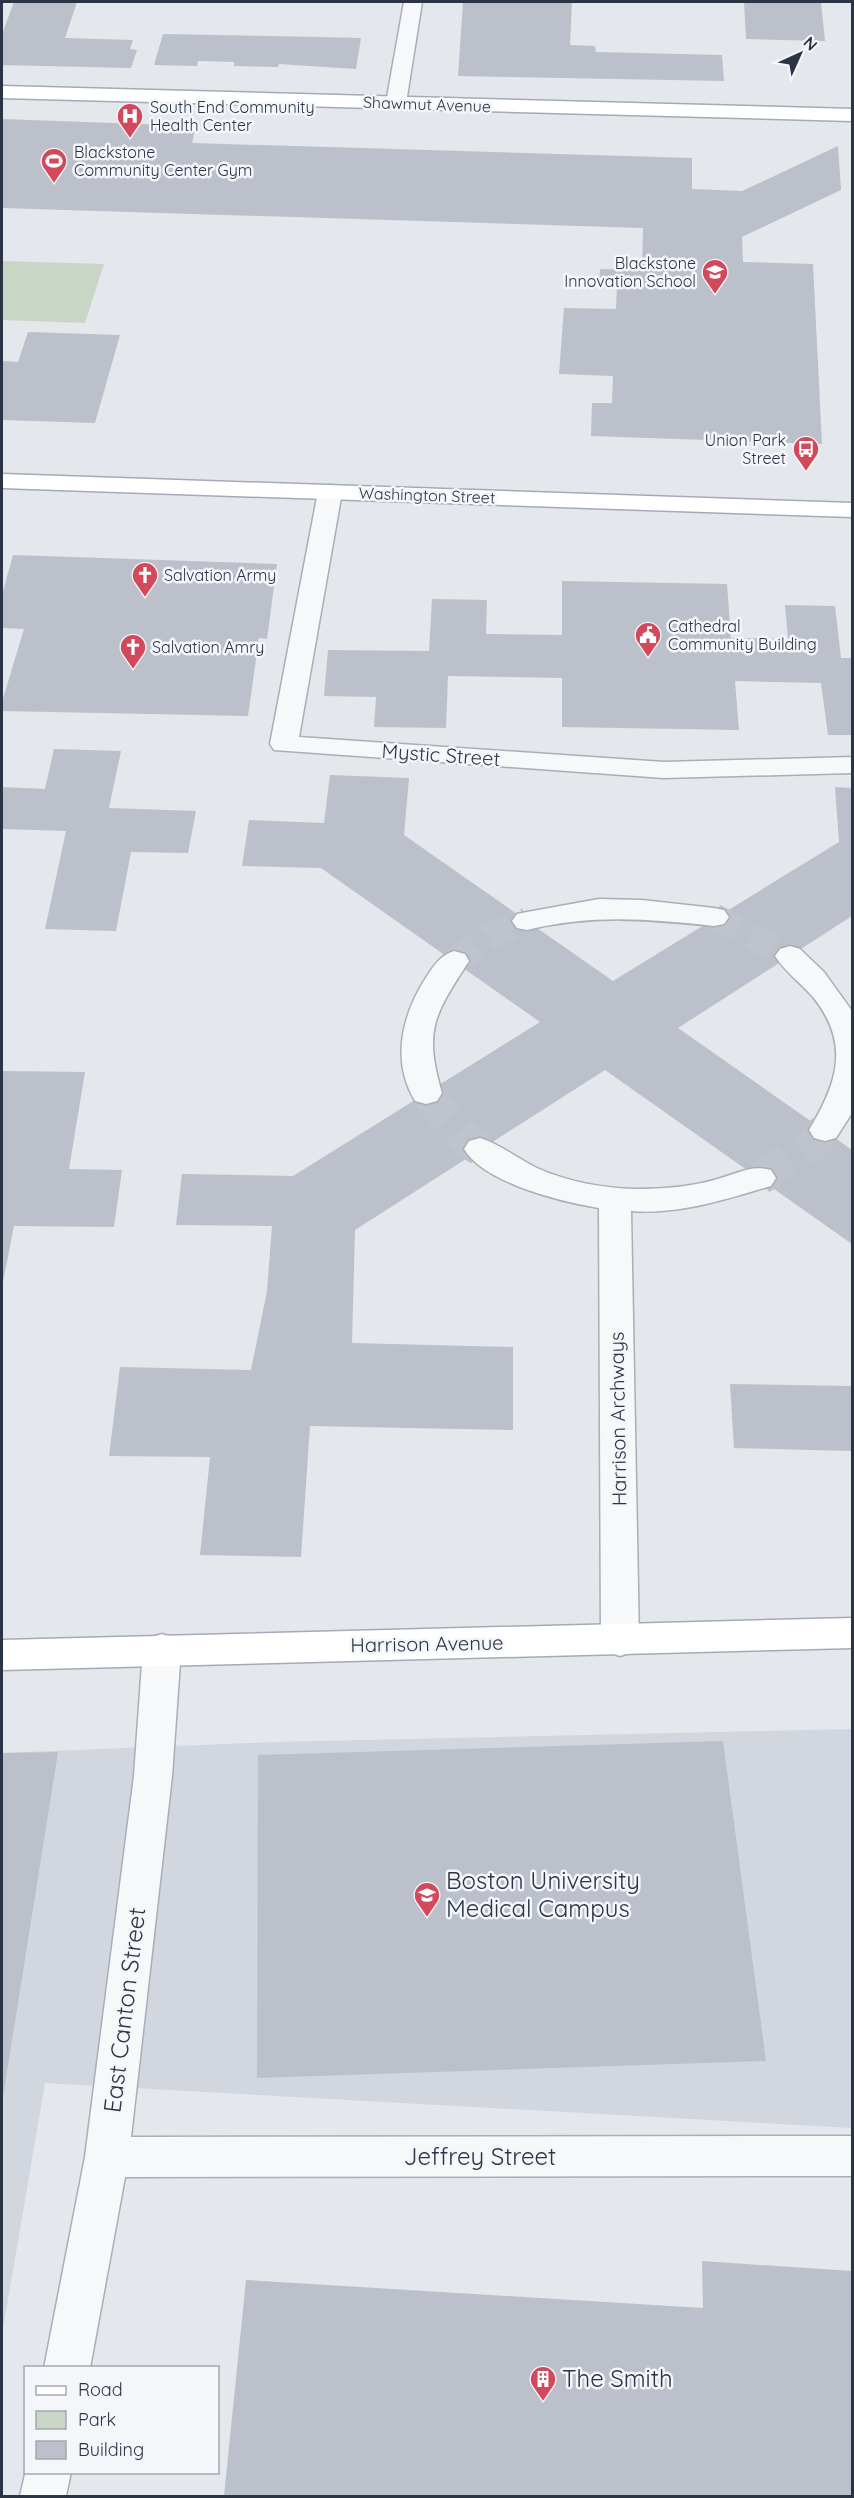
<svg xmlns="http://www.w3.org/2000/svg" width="854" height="2498" font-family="Quicksand,sans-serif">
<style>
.built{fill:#d2d6de}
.green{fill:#c9d6c5}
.building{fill:#bbc0ca}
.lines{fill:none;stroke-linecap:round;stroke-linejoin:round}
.minor-tunnel-far1{stroke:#bfc3cb;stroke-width:27;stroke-dasharray:27 14;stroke-linecap:butt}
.minor-tunnel{stroke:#bfc3cb;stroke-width:34;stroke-dasharray:34 16;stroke-linecap:butt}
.minor-casing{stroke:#a9aeb7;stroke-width:3}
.major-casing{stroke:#a3abb8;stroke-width:3}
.minor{fill:#f7f8fa;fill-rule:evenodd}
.major{fill:#fff;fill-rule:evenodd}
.labels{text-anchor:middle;stroke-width:5;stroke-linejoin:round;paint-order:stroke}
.far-street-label{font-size:16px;fill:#2b3445;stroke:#f4f6f9}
.far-poi-label{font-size:16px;fill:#2b3445;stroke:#f4f6f9;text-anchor:start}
.street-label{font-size:20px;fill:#2b3445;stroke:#f4f6f9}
.near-poi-label{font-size:24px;fill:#2b3445;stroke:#f4f6f9;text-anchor:start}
.near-street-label{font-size:24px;fill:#2b3445;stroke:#f4f6f9}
</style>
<rect width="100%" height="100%" fill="#e4e7ec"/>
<polygon class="built" points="852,1729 852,2128 45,2083 2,2335 2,1753 276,1742"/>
<polygon class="green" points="2,261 104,264 85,323 2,320"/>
<g class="building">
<polygon points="14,2 77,2 65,38 133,40 130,49 137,50 131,68 2,65 2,34"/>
<polygon points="463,2 572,2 570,45 595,46 596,52 722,55 724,81 458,76"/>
<polygon points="744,2 821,2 825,41 746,39"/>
<polygon points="163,34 320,37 361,38 356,69 279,64 278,67 234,66 234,62 198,61 197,66 154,65"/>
<polygon points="2,119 196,126 192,143 692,158 692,189 742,191 838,146 841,190 742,237 743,262 813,264 822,444 591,436 592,403 612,403 613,376 559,374 564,308 616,309 617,283 599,282 600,269 642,270 643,228 2,208"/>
<polygon points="28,332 120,335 95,423 2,420 2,361 18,362"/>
<polygon points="13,555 277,564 267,639 259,638 248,716 2,711 2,702 24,629 2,628 2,595"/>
<polygon points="562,581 727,584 731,638 788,639 785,605 835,606 841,658 852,658 852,735 828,735 821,683 735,681 739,730 562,727 562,678 448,676 446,728 374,727 376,697 324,696 328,650 429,651 432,599 487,600 486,634 562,635"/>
<polygon points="54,749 121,751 109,808 196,811 188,853 131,852 116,931 45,929 66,831 2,829 2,787 45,789"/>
<polygon points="330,775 409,778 404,835 613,981 839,842 835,787 852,788 852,916 678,1028 852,1150 852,1244 605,1070 355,1230 352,1343 513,1347 513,1430 310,1426 301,1557 200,1555 210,1457 109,1456 120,1367 251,1370 267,1291 272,1226 176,1225 182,1174 293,1176 540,1022 321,868 242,866 249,820 324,823"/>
<polygon points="2,1071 85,1072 69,1169 122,1170 114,1227 14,1226 3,1282"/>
<polygon points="730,1384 852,1386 852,1451 734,1448"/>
<polygon points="723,1741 766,2061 257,2078 258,1755"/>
<polygon points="58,1752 3,2097 2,2097 2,1753"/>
<polygon points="702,2261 852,2271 852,2496 224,2496 246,2280 703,2308"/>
</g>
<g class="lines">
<g class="minor-tunnel-far1">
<polyline points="714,917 790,956"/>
<polyline points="454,961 488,936 527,921"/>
</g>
<g class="minor-tunnel">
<polyline points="426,1093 467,1141 480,1149"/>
<polyline points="760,1178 810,1146 825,1130"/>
</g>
<g class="minor-casing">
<g id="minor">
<polygon points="404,2 422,2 406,103 403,107 389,107 386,103"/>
<polygon points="330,485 339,487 342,492 299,737 664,762 852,757 852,773 664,778 274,750 270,744 318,492 321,487"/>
<path d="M 599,899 L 642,900 L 714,908 L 724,910 L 729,917 L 724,924 L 714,926 C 647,919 593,914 527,930 L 517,928 L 512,921 L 517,914 L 527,912 Z"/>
<path d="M 790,946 L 800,949 L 824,972 L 852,1011 L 852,1113 L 836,1138 L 825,1141 L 814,1138 L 809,1130 C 837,1084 851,1044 813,997 C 801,983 785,972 775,956 L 780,949 Z"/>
<path d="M 454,951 L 465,954 L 469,961 C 435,1014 423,1029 442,1093 L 437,1101 L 426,1104 L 415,1101 C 390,1059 403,1013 427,976 C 435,964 441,955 454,951 Z"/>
<path d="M 480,1138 C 500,1144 518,1159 537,1168 C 568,1182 603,1188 636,1189 C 661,1189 689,1187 714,1180 C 735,1175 750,1164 771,1170 L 776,1178 L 771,1186 C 726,1199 680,1215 631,1211 L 639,1641 L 633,1652 L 620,1656 L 607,1652 L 601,1641 L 599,1208 C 562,1202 484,1183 464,1149 L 469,1141 Z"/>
<polygon points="162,1634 175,1638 181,1649 172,1776 131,2137 852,2136 852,2176 125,2177 90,2368 44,2368 85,2157 134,1776 143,1649 149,1638"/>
<polygon points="26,2470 26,2472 71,2472 66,2496 20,2496"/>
</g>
</g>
<g class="major-casing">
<g id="major">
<polygon points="2,86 852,109 852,121 2,98"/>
<polygon points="2,474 852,503 852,517 2,488"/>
<polygon points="852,1618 852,1648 2,1670 2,1640"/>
</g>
</g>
<use href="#minor" class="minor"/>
<use href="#major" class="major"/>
</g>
<defs>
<g id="hospital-pin" transform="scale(1.35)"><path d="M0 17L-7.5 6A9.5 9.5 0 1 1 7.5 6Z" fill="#d1495b" stroke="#f4f6f9"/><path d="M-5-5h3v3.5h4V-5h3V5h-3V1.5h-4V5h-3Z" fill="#fff"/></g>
<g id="stadium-pin" transform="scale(1.35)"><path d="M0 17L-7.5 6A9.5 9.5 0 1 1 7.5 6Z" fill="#d1495b" stroke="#f4f6f9"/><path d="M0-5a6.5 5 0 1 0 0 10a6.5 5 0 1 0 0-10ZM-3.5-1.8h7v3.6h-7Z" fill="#fff"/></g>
<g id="school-pin" transform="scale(1.35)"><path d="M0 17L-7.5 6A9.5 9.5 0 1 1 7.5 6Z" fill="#d1495b" stroke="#f4f6f9"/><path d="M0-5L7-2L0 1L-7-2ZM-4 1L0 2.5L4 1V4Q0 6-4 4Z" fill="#fff"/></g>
<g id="bus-pin" transform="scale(1.35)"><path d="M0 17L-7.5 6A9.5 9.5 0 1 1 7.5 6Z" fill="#d1495b" stroke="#f4f6f9"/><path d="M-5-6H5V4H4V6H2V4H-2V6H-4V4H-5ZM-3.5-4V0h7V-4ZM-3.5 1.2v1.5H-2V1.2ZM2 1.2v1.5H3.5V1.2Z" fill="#fff"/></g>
<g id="church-pin" transform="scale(1.35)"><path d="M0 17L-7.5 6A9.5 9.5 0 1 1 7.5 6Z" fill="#d1495b" stroke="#f4f6f9"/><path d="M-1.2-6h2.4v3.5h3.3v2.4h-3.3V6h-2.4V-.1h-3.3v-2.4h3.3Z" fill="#fff"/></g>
<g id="civic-pin" transform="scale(1.35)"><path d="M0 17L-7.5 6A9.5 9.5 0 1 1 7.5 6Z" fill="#d1495b" stroke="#f4f6f9"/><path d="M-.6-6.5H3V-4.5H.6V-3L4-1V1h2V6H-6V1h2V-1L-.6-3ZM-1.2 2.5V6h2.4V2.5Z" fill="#fff"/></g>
<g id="university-pin" transform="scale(1.35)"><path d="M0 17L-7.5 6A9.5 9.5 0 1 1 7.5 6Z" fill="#d1495b" stroke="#f4f6f9"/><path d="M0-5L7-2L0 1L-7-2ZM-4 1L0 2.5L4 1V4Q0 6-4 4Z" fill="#fff"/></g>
<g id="building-pin" transform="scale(1.35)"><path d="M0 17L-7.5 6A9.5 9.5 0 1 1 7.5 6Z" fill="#d1495b" stroke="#f4f6f9"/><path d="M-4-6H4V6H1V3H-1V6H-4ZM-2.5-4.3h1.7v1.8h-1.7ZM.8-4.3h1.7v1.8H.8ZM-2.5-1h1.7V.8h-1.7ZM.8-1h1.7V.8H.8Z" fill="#fff"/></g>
</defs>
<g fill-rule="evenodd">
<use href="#hospital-pin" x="130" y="116"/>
<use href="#stadium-pin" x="54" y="161"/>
<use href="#school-pin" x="715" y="272"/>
<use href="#bus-pin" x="806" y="449"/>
<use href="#church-pin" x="145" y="575"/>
<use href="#civic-pin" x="648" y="635"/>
<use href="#church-pin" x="133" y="647"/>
<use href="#university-pin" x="427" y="1895"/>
<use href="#building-pin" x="543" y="2379"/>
</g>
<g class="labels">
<g class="far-street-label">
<text transform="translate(427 104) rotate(2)" y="6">Shawmut Avenue</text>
<text transform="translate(427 495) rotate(2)" y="6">Washington Street</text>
</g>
<g class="far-poi-label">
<text x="150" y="113">South End Community<tspan x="150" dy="18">Health Center</tspan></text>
<text x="74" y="158">Blackstone<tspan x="74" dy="18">Community Center Gym</tspan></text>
<text x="696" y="269" text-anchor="end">Blackstone<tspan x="696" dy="18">Innovation School</tspan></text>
<text x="786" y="446" text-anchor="end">Union Park<tspan x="786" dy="18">Street</tspan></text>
<text x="164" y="581">Salvation Army</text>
<text x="668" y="632">Cathedral<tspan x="668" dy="18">Community Building</tspan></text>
<text x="152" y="653">Salvation Amry</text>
</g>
<g class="street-label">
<text transform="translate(441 755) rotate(4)" y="7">Mystic Street</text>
<text transform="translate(618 1419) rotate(-91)" y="7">Harrison Archways</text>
<text transform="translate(427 1644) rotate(-1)" y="7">Harrison Avenue</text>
</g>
<g class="near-poi-label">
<text x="446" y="1889">Boston University<tspan x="446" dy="28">Medical Campus</tspan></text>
<text x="562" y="2387">The Smith</text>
</g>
<g class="near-street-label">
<text transform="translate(125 2010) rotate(-83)" y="8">East Canton Street</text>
<text x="480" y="2165">Jeffrey Street</text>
</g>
</g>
<rect width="854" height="2498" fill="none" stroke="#2b3445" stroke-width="6"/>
<rect x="24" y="2366" width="195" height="108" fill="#f4f6f9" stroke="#a4a8b1" stroke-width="1.5"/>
<rect x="36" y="2386" width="30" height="9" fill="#ffffff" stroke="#a4a8b1" stroke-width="1.5"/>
<text x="78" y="2396" font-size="18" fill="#2b3445">Road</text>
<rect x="36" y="2411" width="30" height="18" fill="#c9d6c5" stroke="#a4a8b1" stroke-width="1.5"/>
<text x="78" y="2426" font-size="18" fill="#2b3445">Park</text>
<rect x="36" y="2441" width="30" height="18" fill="#bbc0ca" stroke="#a4a8b1" stroke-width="1.5"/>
<text x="78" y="2456" font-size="18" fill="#2b3445">Building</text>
<g transform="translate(800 54) rotate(45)" stroke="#f4f6f9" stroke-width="4.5" paint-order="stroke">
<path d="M0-4.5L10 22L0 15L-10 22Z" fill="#2b3445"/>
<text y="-9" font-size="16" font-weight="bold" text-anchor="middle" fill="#2b3445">N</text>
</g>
</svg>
